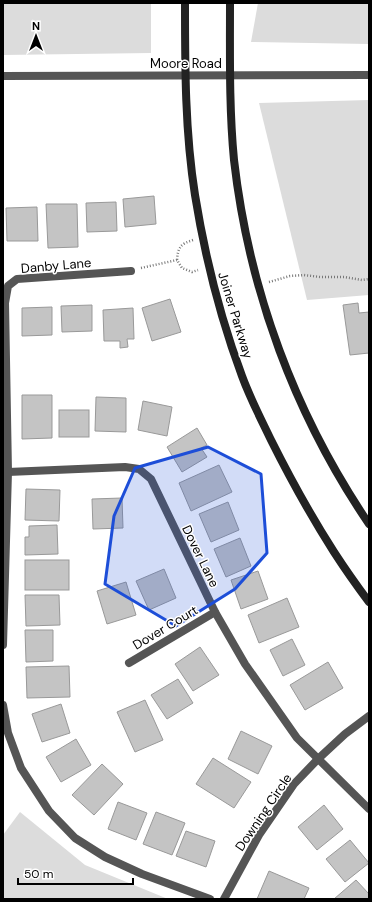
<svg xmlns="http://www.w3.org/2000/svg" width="372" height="902" font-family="'DM Sans',sans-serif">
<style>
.green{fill:#dcdcdc}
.building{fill:#c4c4c4;stroke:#999}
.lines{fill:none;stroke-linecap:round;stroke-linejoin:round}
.path{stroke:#777;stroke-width:2.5;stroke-dasharray:1 2;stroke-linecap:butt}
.minor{stroke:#555;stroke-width:8}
.secondary{stroke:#222;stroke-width:8}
.marked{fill:#1d4ed8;fill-opacity:0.2;stroke:#1d4ed8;stroke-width:3;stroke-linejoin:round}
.labels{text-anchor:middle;stroke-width:3;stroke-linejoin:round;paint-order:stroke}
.street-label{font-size:13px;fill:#000;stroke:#fff}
</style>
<rect width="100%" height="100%" fill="#fff"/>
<g class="green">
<polygon points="3,3 151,3 151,53 3,55"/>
<polygon points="258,3 369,3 369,44 251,42"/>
<polygon points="369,100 369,295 307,300 259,103"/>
<polygon points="20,812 85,865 168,899 3,899 3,835"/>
</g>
<g class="building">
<polygon points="154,196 156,224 125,227 123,199"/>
<polygon points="116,202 117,231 87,232 86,203"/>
<polygon points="46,204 77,204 78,247 48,248"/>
<polygon points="37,207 38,241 7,241 6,208"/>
<polygon points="170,299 181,332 152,341 142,308"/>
<polygon points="358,303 359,313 369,312 369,353 350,355 343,305"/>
<polygon points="92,305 92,331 62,332 61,306"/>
<polygon points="52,307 52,335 22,336 22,308"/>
<polygon points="133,308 134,339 127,339 128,347 120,348 120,341 104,341 103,310"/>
<polygon points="22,395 52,395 52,438 22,439"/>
<polygon points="96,397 126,398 126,432 95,431"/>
<polygon points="143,401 172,407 167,436 138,430"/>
<rect x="59" y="410" width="30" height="27"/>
<polygon points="197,428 207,445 201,448 207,457 182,472 167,447"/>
<polygon points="219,465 232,492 191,511 179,483"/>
<polygon points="26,489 60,490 59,521 25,520"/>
<polygon points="122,498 123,528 93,529 92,499"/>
<polygon points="228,502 239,530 211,542 199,514"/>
<polygon points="57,525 58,554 25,555 25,537 29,537 29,526"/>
<polygon points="240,538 251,566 226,577 214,549"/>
<rect x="25" y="560" width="44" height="30"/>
<polygon points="164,569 176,598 149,610 136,581"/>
<polygon points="258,571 268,599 241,609 231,580"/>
<polygon points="126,582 136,615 107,624 97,591"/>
<polygon points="25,595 59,595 60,625 26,626"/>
<polygon points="287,598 299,627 259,643 248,615"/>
<polygon points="25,630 53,630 53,661 26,662"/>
<polygon points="292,639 305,665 283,676 270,650"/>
<polygon points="200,647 219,675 193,691 175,664"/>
<polygon points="328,662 343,688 305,710 290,685"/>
<polygon points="69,666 70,697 27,698 26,667"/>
<polygon points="178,679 193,703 167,719 151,695"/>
<polygon points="145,700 163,740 135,752 117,712"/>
<polygon points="61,704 70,733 42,742 32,714"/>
<polygon points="241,731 272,746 258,774 228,759"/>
<polygon points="76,739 91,765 61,782 46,757"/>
<polygon points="213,758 251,782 234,808 196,784"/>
<polygon points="102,764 123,784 94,815 72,795"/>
<polygon points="118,802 147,813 136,840 108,829"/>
<polygon points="324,805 343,829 317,850 298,827"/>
<polygon points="156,812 185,823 172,855 143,844"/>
<polygon points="186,831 215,841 206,867 176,856"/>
<polygon points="350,840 369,863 345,882 326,859"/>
<polygon points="269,871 309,888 304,899 257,899"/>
<polygon points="356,880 369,894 369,899 334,899"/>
</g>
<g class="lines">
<g class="path">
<path d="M 193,240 C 180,244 178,248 177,260 L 182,268 L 192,272 L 198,270"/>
<polyline points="141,268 177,260"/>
<polyline points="269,282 290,276 304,275 320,277 344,277 362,280 369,279"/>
</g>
<g class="minor">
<polyline points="3,76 369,75"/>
<polyline points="8,472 125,467 139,469 151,479 215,612 245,664 297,738 369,809"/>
<polyline points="3,645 8,472 5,303 8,286 17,279 131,271"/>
<polyline points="129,663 215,612"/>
<polyline points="3,705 8,733 21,768 49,811 75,838 105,857 142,874 210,899"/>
<polyline points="224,899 259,835 294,784 318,759 345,734 369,716"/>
</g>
<g class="secondary">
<path d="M 185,3 C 185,67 185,132 195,195 C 205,257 220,317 242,376 C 250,398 261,419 271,440 C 290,478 311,516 334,552 C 345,569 357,586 369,602"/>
<path d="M 230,3 C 230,55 229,108 234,160 C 249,291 295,415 369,524"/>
</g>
</g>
<path class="marked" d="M 208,447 L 261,474 L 267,553 L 235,589 L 176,626 L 105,584 L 114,516 L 135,468 Z"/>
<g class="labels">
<g class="street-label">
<text x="186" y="68">Moore Road</text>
<text transform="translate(56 265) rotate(-5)" y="5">Danby Lane</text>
<text transform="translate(236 315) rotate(73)" y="5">Joiner Parkway</text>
<text transform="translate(201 556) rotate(64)" y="5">Dover Lane</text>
<text transform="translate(165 627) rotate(-31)" y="5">Dover Court</text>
<text transform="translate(263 812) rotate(-56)" y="5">Downing Circle</text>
</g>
</g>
<rect width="372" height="902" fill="none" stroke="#000000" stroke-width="8"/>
<g transform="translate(36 36)" stroke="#ffffff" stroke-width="3" paint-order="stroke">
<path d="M0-3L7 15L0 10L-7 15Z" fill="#000000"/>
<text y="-6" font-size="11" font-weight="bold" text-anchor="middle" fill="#000000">N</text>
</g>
<path d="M18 878v6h115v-6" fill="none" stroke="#000000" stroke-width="2"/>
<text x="24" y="878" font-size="12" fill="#000000" stroke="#ffffff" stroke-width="3" paint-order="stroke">50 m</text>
</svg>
